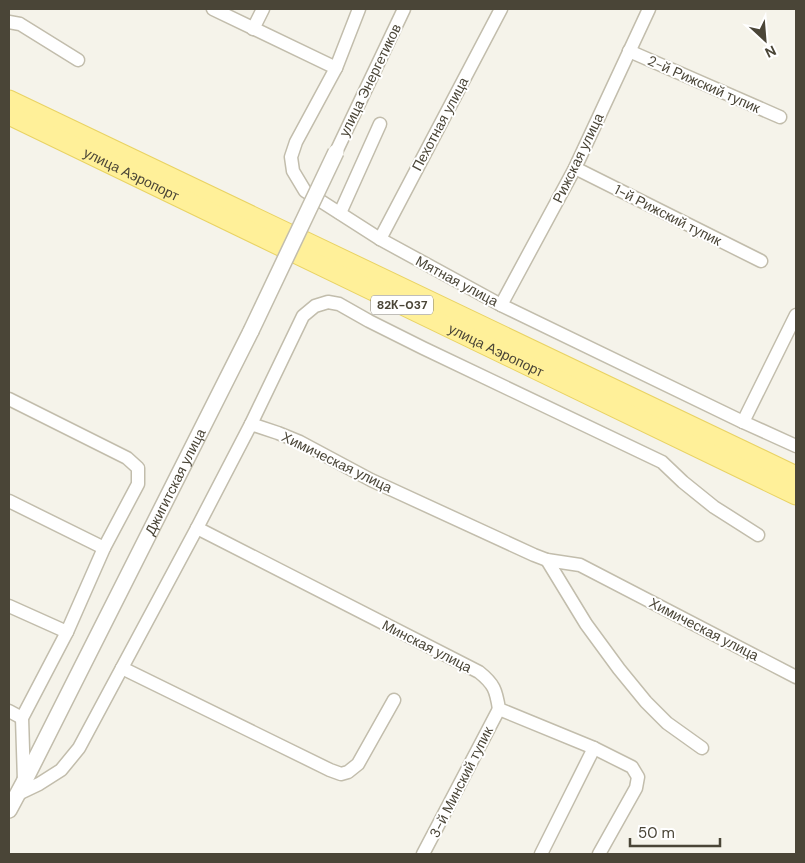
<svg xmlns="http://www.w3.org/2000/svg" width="805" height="863" font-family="'DM Sans',sans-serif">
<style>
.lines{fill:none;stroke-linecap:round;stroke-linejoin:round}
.minor-casing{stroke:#c2bdac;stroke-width:15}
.tertiary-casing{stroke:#c2bdac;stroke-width:18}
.primary-casing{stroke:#e9d364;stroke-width:21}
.minor{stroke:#fff;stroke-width:12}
.tertiary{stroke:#fff;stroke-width:15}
.primary{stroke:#fff099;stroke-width:19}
.tertiary-bridge-casing{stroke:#c2bdac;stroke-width:18;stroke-linecap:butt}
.tertiary-bridge{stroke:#fff;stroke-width:15}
.labels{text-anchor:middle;stroke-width:4;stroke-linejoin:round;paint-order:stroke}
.shield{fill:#fff;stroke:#807d73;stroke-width:1}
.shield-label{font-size:12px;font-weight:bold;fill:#4a4537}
.street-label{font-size:14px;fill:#4a4537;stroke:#fff}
</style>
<rect width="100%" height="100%" fill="#f5f3ea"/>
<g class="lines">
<g class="minor-casing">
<g id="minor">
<polyline points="213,9 336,68"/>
<polyline points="359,9 336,68 296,142 291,157 293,171 305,191 380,239 501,305 743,422 796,446"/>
<polyline points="9,22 20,24 78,60"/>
<polyline points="253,29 263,9"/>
<polyline points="629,51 780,117"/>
<polyline points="336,152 404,9"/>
<polyline points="575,168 761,261"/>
<polyline points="340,213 380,124"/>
<polyline points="380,239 501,9"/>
<polyline points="501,305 575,168 649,9"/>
<polyline points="9,399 127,458 138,468 138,484 104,548 67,632 22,718 24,781"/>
<polyline points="743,422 796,315"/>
<polyline points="251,424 303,316 315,306 328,302 339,304 369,321 423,348 662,462 683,482 714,507 758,535"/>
<polyline points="9,501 104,548"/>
<path d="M 197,528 L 479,672 C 494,684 496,690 499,709 L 594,748 L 632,767 L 638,777 L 636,788 L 599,854"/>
<polyline points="547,560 586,624 619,669 646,702 667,723 702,748"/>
<polyline points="9,606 67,632"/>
<polyline points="122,668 330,770 341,774 348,772 358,764 394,700"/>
<polyline points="9,711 22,718"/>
<polyline points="18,794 39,784 61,770 79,748 197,528 251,424 278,433 300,442 371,480 534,555 547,560 580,565 796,677"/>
<polyline points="423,854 499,709"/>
<polyline points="541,854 594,748"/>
</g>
</g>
<g class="tertiary-casing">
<g id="tertiary">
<path id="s1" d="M 9,810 L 24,782 L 251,331"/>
</g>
</g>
<g class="primary-casing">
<g id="primary">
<polyline points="9,100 796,476"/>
<path id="s2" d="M 9,115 L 796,495"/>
</g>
</g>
<use href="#minor" class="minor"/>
<use href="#tertiary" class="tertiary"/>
<use href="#primary" class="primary"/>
<g class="tertiary-bridge-casing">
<polyline id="tertiary-bridge" points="251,331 336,152"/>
</g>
<use href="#tertiary-bridge" class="tertiary-bridge"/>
</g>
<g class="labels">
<rect class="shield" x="371" y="295.5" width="62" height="19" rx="4"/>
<g class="shield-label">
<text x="402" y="309">82К-037</text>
</g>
<g class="street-label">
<text transform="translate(370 80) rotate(-64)" y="5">улица Энергетиков</text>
<text transform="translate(704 84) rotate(24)" y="5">2-й Рижский тупик</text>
<text transform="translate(440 124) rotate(-62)" y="5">Пехотная улица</text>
<text transform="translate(578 158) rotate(-64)" y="5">Рижская улица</text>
<text dy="5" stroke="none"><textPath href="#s2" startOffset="136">улица Аэропорт</textPath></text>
<text transform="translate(668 215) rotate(27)" y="5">1-й Рижский тупик</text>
<text transform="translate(457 281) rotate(28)" y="5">Мятная улица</text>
<text dy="5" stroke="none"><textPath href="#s2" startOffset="541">улица Аэропорт</textPath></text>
<text transform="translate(337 462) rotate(26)" y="5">Химическая улица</text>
<text dy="5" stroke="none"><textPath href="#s1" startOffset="368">Джигитская улица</textPath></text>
<text transform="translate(704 629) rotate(27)" y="5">Химическая улица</text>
<text transform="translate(427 646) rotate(27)" y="5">Минская улица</text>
<text transform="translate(461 782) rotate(-63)" y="5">3-й Минский тупик</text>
</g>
</g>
<rect width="805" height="863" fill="none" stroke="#4a4537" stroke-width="20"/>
<g transform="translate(765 40) rotate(154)" stroke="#ffffff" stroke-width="4" paint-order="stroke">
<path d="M0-4L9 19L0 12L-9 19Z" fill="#4a4537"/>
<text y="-8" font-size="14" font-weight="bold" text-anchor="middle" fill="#4a4537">N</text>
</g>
<path d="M630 838v8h90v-8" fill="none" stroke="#4a4537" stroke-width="2.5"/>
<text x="638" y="838" font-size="15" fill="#4a4537" stroke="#ffffff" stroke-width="4" paint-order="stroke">50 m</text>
</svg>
